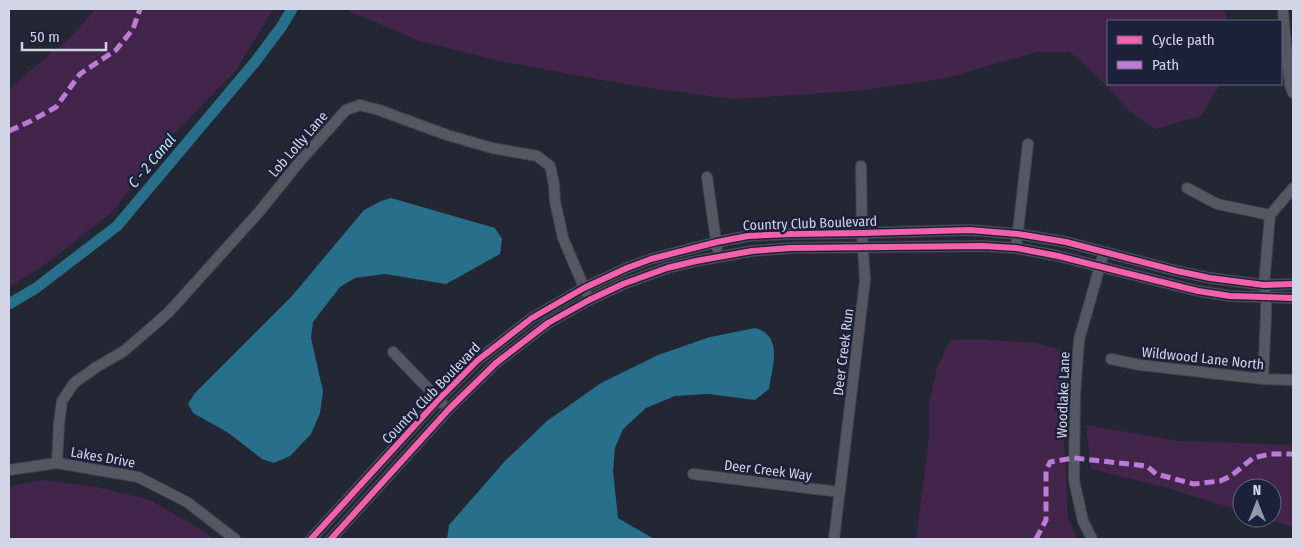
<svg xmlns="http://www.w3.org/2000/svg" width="1302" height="548" font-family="'Fira Sans Condensed',sans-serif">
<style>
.green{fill:#43254c}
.water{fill:#276f8a}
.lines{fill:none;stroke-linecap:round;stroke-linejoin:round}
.canal{stroke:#276f8a;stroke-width:11}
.minor-casing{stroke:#41434f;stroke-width:12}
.minor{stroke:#555762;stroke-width:10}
.quiet{stroke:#bd7bd9;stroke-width:5;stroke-dasharray:10 5;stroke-linecap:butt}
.cycleway-casing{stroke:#1c213a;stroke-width:9}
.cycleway{stroke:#f560ab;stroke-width:6}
.labels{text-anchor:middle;stroke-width:5;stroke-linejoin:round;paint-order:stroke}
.street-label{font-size:14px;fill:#d1d5e6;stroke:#1c213a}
.water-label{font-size:15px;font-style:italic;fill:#c0e6f8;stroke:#1c213a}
</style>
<rect width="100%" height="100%" fill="#232633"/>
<g class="green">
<polygon points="96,9 273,9 237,69 171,137 112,212 47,263 9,287 9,89 69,38"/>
<polygon points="344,9 1226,9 1226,21 1108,21 1108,84 1220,84 1201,116 1155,129 1129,111 1102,81 1070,52 1036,52 942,79 855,91 732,99 629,85 495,60 420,41"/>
<polygon points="978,339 1035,343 1070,352 1064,439 1068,518 1077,539 916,539 929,438 929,402 937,368 950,340"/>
<polygon points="1086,425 1180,441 1293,445 1293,527 1264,518 1272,518 1272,488 1242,488 1242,511 1163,487 1091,469"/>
<polygon points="43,480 97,487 150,500 202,530 213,539 9,539 9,486"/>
</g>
<g class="water">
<polygon points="391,198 495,228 502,239 500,254 446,284 385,274 355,278 340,287 313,322 311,338 323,391 320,413 311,434 290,456 274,463 262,459 227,432 193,413 188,404 195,393 292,296 364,210 381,201"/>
<path d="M 755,328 C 784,336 772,367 769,389 L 755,400 L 708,394 L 675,396 L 646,408 L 623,429 L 615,448 L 613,471 L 618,518 L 654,539 L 447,539 L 449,525 L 505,461 L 547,421 L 601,383 L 658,355 L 710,337 Z"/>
</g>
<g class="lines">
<polyline class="canal" points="9,304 36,288 117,226 255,62 282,26 292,9"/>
<g class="minor-casing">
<g id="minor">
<polyline points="1283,9 1284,24 1290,85 1293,93"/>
<polyline points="707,177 717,248"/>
<polyline points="1187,188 1217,204 1270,215"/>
<polyline points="1016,248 1028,144"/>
<polyline points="393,352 442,403"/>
<polyline points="1111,359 1140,365 1263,379 1293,380"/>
<polyline points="1263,379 1266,315 1266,298 1264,285 1270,215 1293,188"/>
<polyline points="57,463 59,424 62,401 74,383 95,368 124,351 168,313 259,212 301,160 346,110 360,105 379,110 447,135 492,148 537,156 550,166 554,184 555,201 563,238 586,292"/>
<polyline points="9,470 57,463 138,477 187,502 235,539"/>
<polyline points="693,474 840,492"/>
<polyline points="311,539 438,400 478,360 532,318 584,288 627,268 651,259 717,242 748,236 791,234 862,233 970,230 1018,234 1066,242 1177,271 1210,278 1264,285 1293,284"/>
<polyline points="331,539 449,409 496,363 548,323 589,300 623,284 667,268 696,261 752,251 790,248 983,246 1016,248 1058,256 1198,291 1230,296 1293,298"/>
<polyline points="834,539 865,280 862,233 861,166"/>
<polyline points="1092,539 1083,521 1074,480 1075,395 1079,340 1104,252"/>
</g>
</g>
<use href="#minor" class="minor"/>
<g class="quiet">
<polyline points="9,131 31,121 56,107 80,74 116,50 133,29 140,9"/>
<polyline points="1036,539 1046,520 1046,471 1050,462 1074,458 1147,466 1156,474 1194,484 1220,481 1231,476 1253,458 1270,454 1293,454"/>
</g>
<g class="cycleway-casing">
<g id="cycleway">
<polyline points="311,539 438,400 478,360 532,318 584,288 627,268 651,259 717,242 748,236 791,234 862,233 970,230 1018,234 1066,242 1177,271 1210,278 1264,285 1293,284"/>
<polyline points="331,539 449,409 496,363 548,323 589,300 623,284 667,268 696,261 752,251 790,248 983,246 1016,248 1058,256 1198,291 1230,296 1293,298"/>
</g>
</g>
<use href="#cycleway" class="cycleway"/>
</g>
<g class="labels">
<g class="street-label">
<text transform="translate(298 144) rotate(-49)" y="5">Lob Lolly Lane</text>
<text transform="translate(810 223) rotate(-2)" y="5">Country Club Boulevard</text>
<text transform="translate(843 352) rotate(-83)" y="5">Deer Creek Run</text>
<text transform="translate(1203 358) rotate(6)" y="5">Wildwood Lane North</text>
<text transform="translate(431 393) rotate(-46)" y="5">Country Club Boulevard</text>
<text transform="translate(1063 395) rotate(-88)" y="5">Woodlake Lane</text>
<text transform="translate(103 457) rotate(10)" y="5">Lakes Drive</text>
<text transform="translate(768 470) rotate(7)" y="5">Deer Creek Way</text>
</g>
<g class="water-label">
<text transform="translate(152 161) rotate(-50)" y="5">C - 2 Canal</text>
</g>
</g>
<rect width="1302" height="548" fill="none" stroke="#d1d5e6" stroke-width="20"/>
<rect x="1107" y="20" width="175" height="65" fill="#1c213a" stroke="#64697f"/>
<rect x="1117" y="36" width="25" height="8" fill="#f560ab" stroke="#64697f"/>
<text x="1152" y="45" font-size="15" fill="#d1d5e6">Cycle path</text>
<rect x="1117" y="61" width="25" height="8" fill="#bd7bd9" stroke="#64697f"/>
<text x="1152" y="70" font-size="15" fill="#d1d5e6">Path</text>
<g transform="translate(1257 503)"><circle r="24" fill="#1c213a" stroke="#64697f"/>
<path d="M0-4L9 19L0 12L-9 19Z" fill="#9498a7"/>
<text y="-8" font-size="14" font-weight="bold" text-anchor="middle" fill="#d1d5e6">N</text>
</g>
<path d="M22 42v8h84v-8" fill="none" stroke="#d1d5e6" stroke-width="2.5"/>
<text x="30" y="42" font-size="15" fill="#d1d5e6" stroke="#1c213a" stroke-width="4" paint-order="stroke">50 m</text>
</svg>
